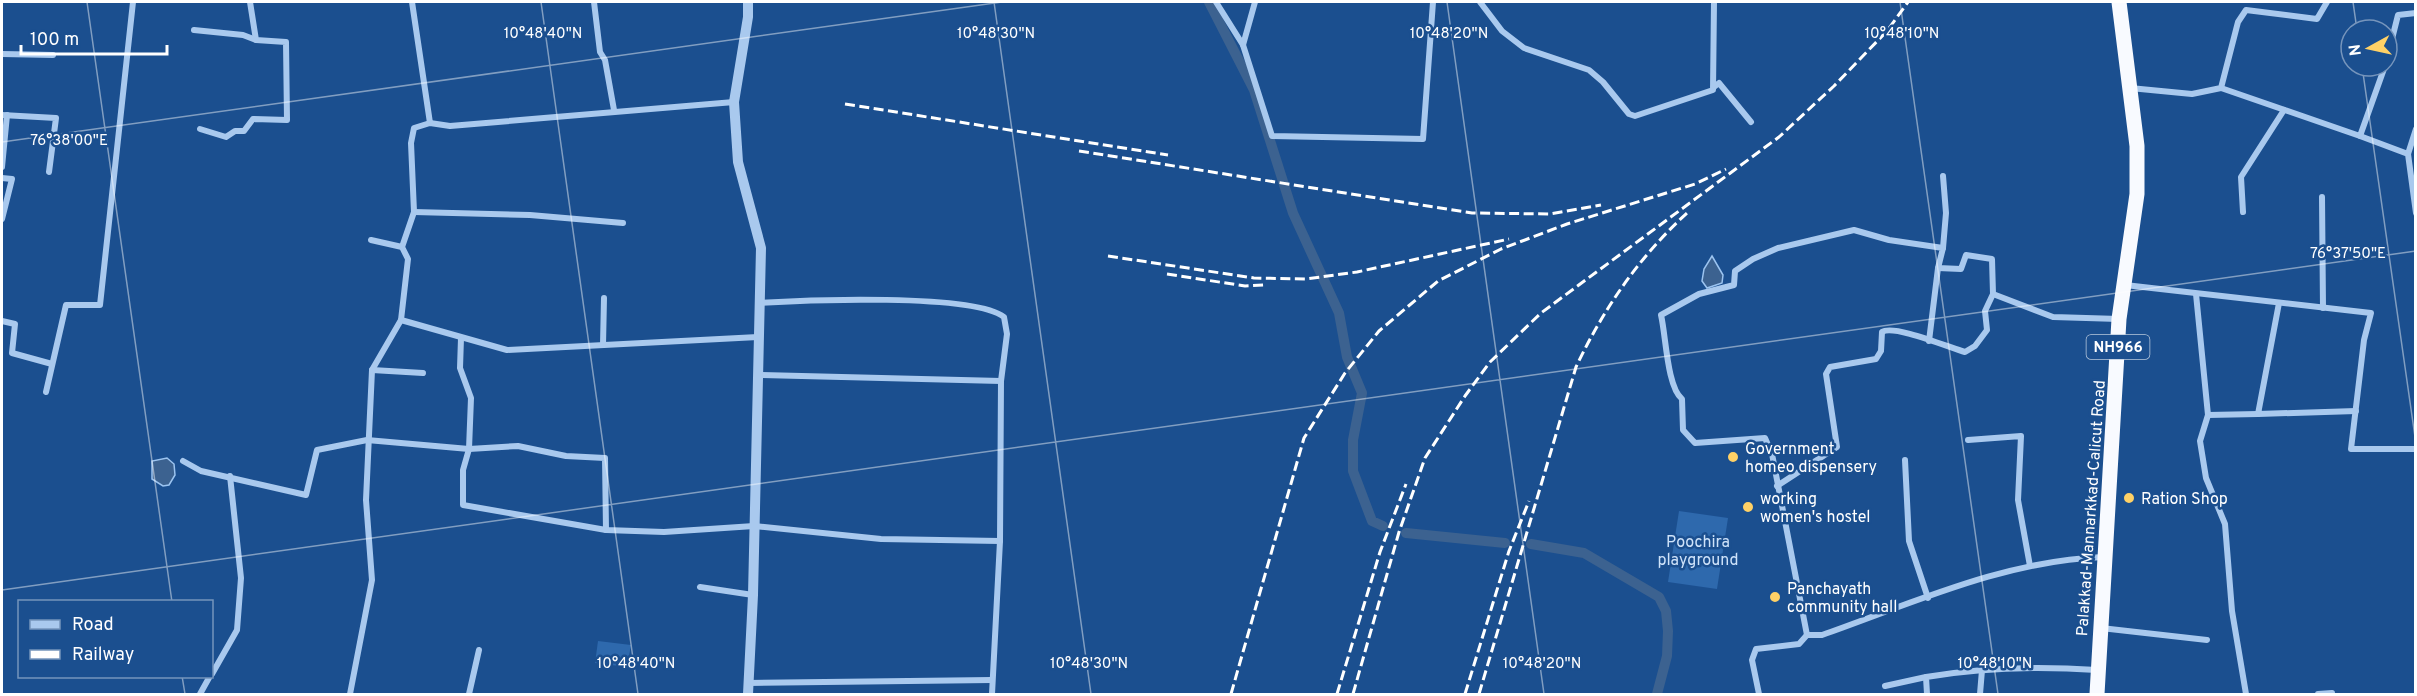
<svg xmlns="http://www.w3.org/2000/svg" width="2417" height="696" font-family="Overpass,sans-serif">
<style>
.green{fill:#2e69ad}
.water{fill:#3c6290;stroke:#9cc4f0;stroke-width:1.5}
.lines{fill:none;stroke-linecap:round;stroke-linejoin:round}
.canal{stroke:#3c6290;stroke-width:10}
.minor{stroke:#a9c9ee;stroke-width:6}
.tertiary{stroke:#a9c9ee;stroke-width:10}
.trunk{stroke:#f8faff;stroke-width:15}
.rail{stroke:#fff;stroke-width:3;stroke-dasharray:10 4.5;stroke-linecap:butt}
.ticks{fill:none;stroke:#fff;stroke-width:1.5;stroke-opacity:0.45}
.poi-dot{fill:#ffd166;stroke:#1b4f8f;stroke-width:2}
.labels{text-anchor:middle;stroke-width:5;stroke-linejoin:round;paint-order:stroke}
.shield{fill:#1b4f8f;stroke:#bbcadd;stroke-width:1.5}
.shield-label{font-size:15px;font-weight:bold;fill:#fff}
.poi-label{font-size:16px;fill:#fff;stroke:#1b4f8f;text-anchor:start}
.street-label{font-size:16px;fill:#fff;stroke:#1b4f8f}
.park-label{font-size:16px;fill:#cfe3fa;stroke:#1b4f8f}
.ticks-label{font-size:15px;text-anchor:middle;fill:#fff;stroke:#1b4f8f;stroke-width:5;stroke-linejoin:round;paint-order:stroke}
</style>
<rect width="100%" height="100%" fill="#1b4f8f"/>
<g class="green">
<polygon points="1679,511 1728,518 1717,589 1668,582"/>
<polygon points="598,641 631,645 627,667 595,663"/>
</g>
<g class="water">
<polygon points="1712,256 1723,275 1722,283 1707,288 1702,281 1704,269"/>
<polygon points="167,458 174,464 175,475 169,485 163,486 152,479 152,461"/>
</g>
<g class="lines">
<g class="canal">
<polyline points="1209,2 1254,90 1293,213 1339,313 1347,357 1362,393 1353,440 1353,471 1372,521 1383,526"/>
<polyline points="1406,533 1505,543"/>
<polyline points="1531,544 1584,553 1659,597 1666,611 1668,631 1667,656 1657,694"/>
</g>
<g class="minor">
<polyline points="412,2 430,123"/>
<polyline points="594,2 600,52 605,60 614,110"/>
<polyline points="1216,2 1243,45 1272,136 1423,139 1433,2"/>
<polyline points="1480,2 1502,31 1524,48 1589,70 1603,82 1629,114 1635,116 1713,90 1714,2"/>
<polyline points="194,30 243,35 256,40"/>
<polyline points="1243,45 1255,2"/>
<polyline points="2,54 53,55"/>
<polyline points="2387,59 2398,15 2416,13"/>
<polyline points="1714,87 1719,83 1751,122"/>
<polyline points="2130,88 2192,94 2221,88 2238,22 2246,10 2317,19 2327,2"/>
<polyline points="2221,88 2360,136 2385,66"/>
<polyline points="2,115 56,118 49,172"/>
<polyline points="200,129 226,137 235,131 244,131 253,119 287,120 286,42 256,40 250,2"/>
<polyline points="2360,136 2408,154 2416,213"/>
<polyline points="2408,154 2416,129"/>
<polyline points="2,167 7,115"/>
<polyline points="1943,176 1946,213 1943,248"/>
<polyline points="2,178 12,179 2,219"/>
<polyline points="2322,197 2323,308"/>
<polyline points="414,212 530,215 623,223"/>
<polyline points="2243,212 2241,177 2284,110"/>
<polyline points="371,240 402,247 408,259 401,320 507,350 758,337"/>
<polyline points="402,247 414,212 411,143 414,128 430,123 450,126 734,102"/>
<polyline points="2125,285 2371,313 2364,340 2351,449 2416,449"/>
<polyline points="2196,294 2208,415 2200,441 2206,478 2225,524 2232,611 2246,694"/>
<path d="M 759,303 C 804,300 973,293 1004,317 L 1007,334 L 1001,381 L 1000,541 L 992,694"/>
<polyline points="2279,303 2258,414 2356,411"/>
<polyline points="2,321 15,324 12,353 52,364"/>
<polyline points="461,338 460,368 471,398 469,449 463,470 463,505 606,530"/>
<polyline points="1929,341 1938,268"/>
<polyline points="603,345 604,298"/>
<polyline points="372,370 423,373"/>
<polyline points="757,375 1001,381"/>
<polyline points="46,392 66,305 100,305 133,2"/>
<polyline points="2208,415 2258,414"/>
<polyline points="1968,440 2021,436 2018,500 2030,566"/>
<polyline points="1905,460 1909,541 1928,598"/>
<polyline points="183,461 201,471 306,495 317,450 367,440 469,449 518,446 566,456 605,458 606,530 664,532 754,526 881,539 1000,541"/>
<path d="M 1777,486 L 1837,447 L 1826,374 L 1830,367 L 1876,359 L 1881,351 L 1882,332 C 1893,324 1948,347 1965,352 L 1975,346 L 1987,330 L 1985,311 L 1993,294"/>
<polyline points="700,587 753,595"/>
<polyline points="2101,628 2207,640"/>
<path d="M 1807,635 L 1772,454 L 1765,438 L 1695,443 L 1683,430 L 1682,399 C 1667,387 1666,336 1661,315 L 1699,294 L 1734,285 L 1735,271 L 1753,259 L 1778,248 L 1854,230 L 1889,240 L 1943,248 L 1938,268 L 1961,269 L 1966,255 L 1992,259 L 1993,294 L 2053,317 L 2119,319"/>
<polyline points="212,674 237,630 241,578 230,476"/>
<polyline points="748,683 992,680"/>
<polyline points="1885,686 1926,677"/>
<polyline points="200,694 210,676"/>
<polyline points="350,694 372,580 366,500 372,370 401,320"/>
<polyline points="469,694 479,650"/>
<path d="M 1759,694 L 1752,660 L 1756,649 L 1799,644 L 1807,635 L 1822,635 C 1913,603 2006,560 2104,557"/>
<path d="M 1927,694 L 1926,677 C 1983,667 2039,666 2097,670"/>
<polyline points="1980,694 1982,670"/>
<polyline points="2318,694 2332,693"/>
</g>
<polyline class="tertiary" points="748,694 753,595 761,248 738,162 734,102 748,17 748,2"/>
<polyline class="trunk" points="2097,694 2119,319 2137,194 2137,146 2119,2"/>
<g class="rail">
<polyline points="845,104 1168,155"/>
<polyline points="1079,151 1472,213 1550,214 1601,205"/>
<polyline points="1108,256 1254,278 1306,279 1357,272 1509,239"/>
<polyline points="1167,274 1245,286 1265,285"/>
<polyline points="1231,694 1304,438 1345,373 1379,331 1438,281 1501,249 1567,224 1695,184 1726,169"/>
<polyline points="1337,694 1380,552 1406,484"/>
<polyline points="1353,694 1399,532 1425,458 1465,396 1490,362 1541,313 1779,137 1834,86 1887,31 1908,2"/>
<polyline points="1465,694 1509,551 1529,501"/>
<path d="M 1479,694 L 1576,367 C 1604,308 1639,257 1687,213"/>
</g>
</g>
<path class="ticks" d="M 87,2 L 172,602M 541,2 L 638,694M 994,2 L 1091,694M 1447,2 L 1544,694M 1900,2 L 1998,694M 2353,2 L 2357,30M 2362,66 L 2416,444M 2,142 L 1002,2M 2,590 L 2416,251M 182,676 L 185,694"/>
<g class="poi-dot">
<circle cx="1733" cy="457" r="6"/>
<circle cx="2129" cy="498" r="6"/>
<circle cx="1748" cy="507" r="6"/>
<circle cx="1775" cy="597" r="6"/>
</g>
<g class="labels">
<rect class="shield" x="2086.5" y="335" width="63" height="24" rx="4.5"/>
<g class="shield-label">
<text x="2118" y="352">NH966</text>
</g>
<g class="poi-label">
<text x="1745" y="454">Government<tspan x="1745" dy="18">homeo dispensery</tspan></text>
<text x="1760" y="504">working<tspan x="1760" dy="18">women's hostel</tspan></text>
<text x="2141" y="504">Ration Shop</text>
<text x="1787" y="594">Panchayath<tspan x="1787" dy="18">community hall</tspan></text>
</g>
<g class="street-label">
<text transform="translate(2090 508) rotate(-86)" y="6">Palakkad-Mannarkkad-Calicut Road</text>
</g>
<g class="park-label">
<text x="1698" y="547">Poochira<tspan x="1698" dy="18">playground</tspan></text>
</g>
</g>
<g class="ticks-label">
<text x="543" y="38">10°48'40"N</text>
<text x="996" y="38">10°48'30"N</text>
<text x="1449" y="38">10°48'20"N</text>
<text x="1902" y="38">10°48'10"N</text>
<text x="69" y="145">76°38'00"E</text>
<text x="2348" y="258">76°37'50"E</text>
<text x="636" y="668">10°48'40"N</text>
<text x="1089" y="668">10°48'30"N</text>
<text x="1542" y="668">10°48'20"N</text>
<text x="1995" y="668">10°48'10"N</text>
</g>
<rect width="2417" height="696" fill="none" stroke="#ffffff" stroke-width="6"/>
<rect x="18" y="600" width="195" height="78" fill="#1b4f8f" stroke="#7695bc" stroke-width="1.5"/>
<rect x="30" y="620" width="30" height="9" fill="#a9c9ee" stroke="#7695bc" stroke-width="1.5"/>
<text x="72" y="630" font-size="18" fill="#ffffff">Road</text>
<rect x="30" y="650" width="30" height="9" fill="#ffffff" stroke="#7695bc" stroke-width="1.5"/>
<text x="72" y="660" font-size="18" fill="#ffffff">Railway</text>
<g transform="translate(2369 48) rotate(262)"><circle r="28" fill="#1b4f8f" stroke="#7695bc" stroke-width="1.5"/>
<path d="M0-4.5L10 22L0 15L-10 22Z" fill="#ffd166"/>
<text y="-9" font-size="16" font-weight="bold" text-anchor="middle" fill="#ffffff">N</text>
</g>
<path d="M21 45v9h146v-9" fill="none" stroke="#ffffff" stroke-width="3"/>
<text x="30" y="45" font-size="18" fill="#ffffff" stroke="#1b4f8f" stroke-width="4.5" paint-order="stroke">100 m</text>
</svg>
